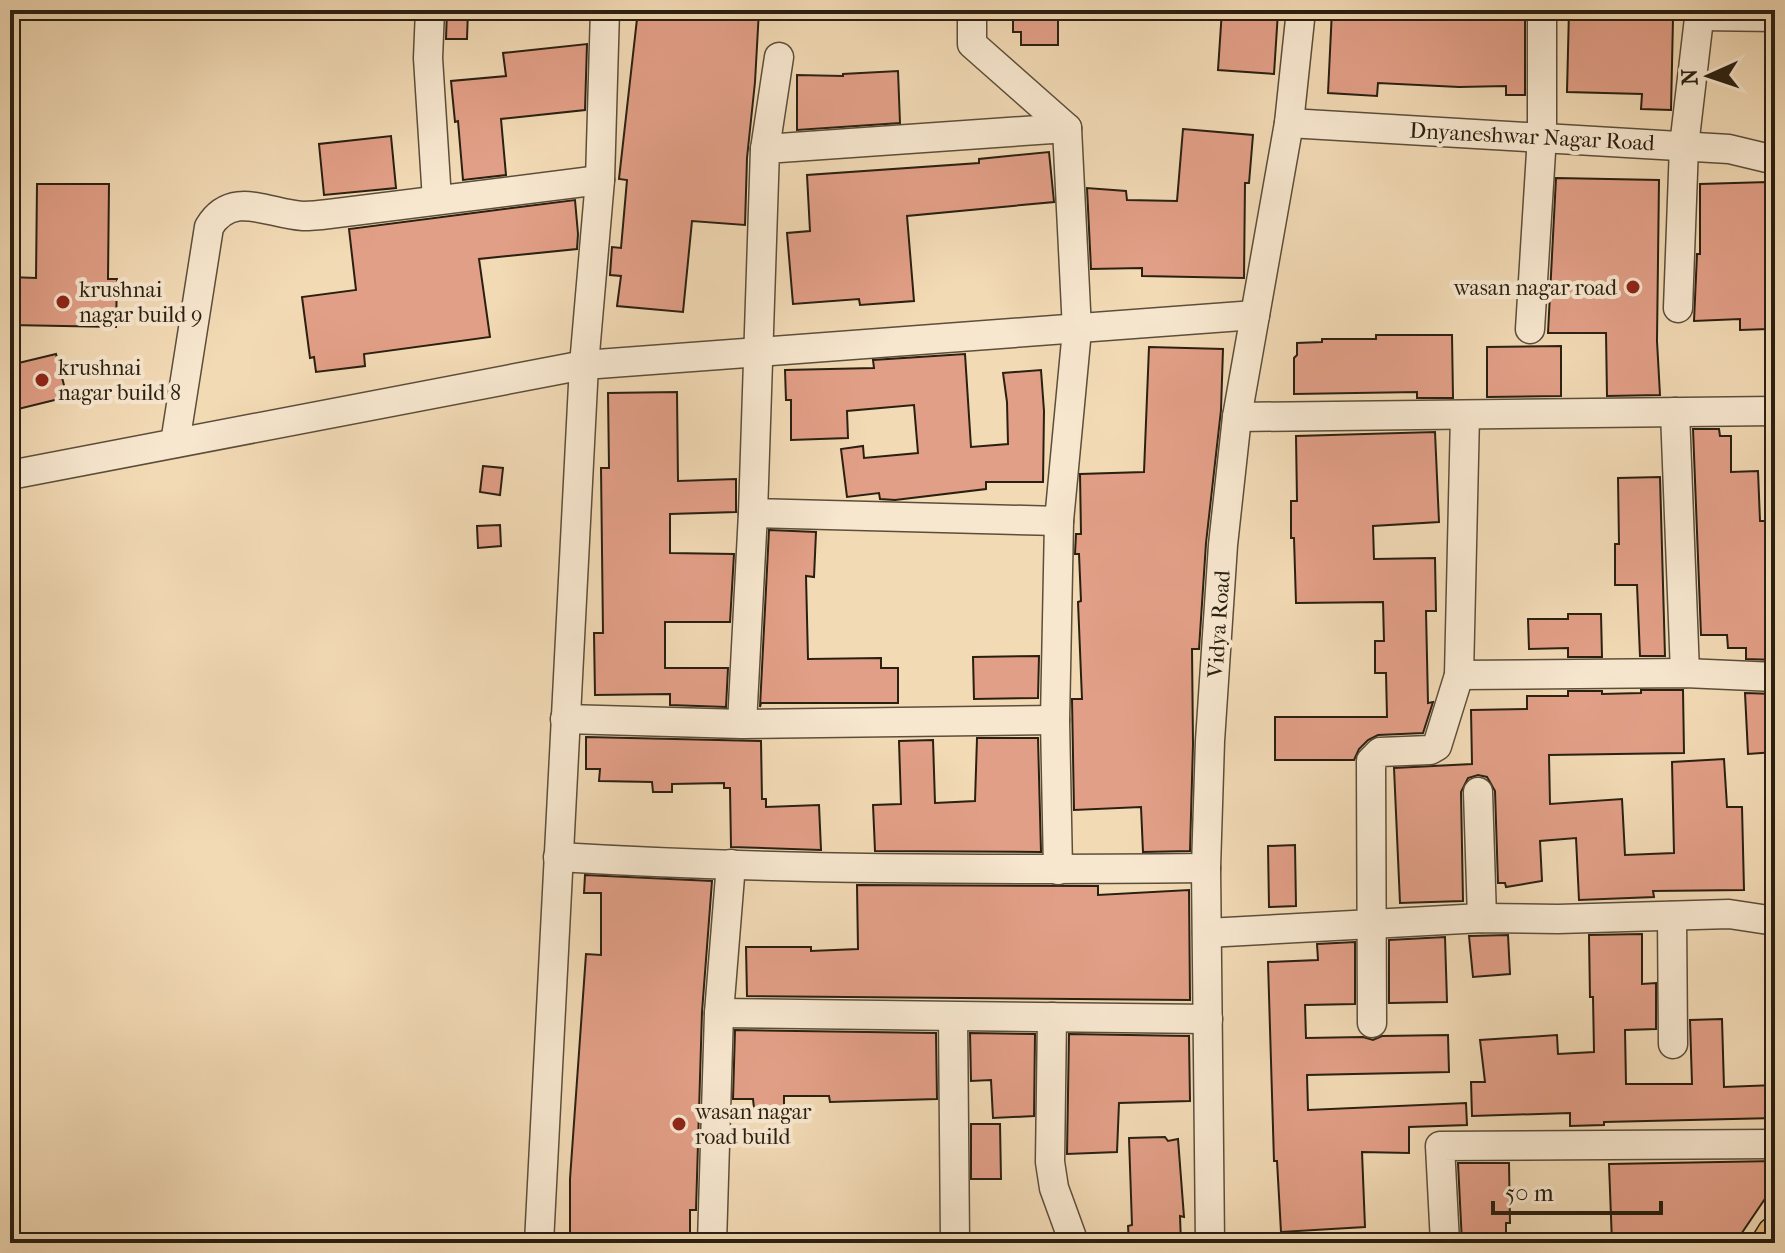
<svg xmlns="http://www.w3.org/2000/svg" width="1785" height="1253" font-family="'IM FELL French Canon',serif">
<style>
.building{fill:#e29f87;stroke:#2a2011;stroke-width:2}
.lines{fill:none;stroke-linecap:round;stroke-linejoin:round}
.minor-casing{stroke:#5c4e3a;stroke-width:31}
.major-casing{stroke:#2a2011;stroke-width:39}
.minor{stroke:#f7e7cf;stroke-width:28}
.major{stroke:#e9bd7a;stroke-width:36}
.poi-dot{fill:#8f2418;stroke:#f7e7cf;stroke-width:3}
.labels{text-anchor:middle;stroke-width:8;stroke-linejoin:round;paint-order:stroke}
.street-label{font-size:22px;fill:#2a2011;stroke:#f7e7cf}
.poi-label{font-size:22px;fill:#2a2011;stroke:#f7e7cf;text-anchor:start}
</style>
<rect width="100%" height="100%" fill="#f2dab5"/>
<filter id="stains"><feTurbulence type="fractalNoise" baseFrequency=".0025" numOctaves="4"/><feColorMatrix values="0 0 0 0 .2 0 0 0 0 .09 0 0 0 0 .02 0 0 0 .5 -.17"/></filter>
<radialGradient id="worn" r=".72"><stop offset=".6" stop-color="#630" stop-opacity="0"/><stop offset="1" stop-color="#630" stop-opacity=".3"/></radialGradient>
<g class="building">
<polygon points="447,10 468,10 467,39 446,39"/>
<polygon points="638,10 759,10 755,82 747,158 745,225 692,221 683,312 617,306 621,276 610,275 612,247 621,248 627,180 619,179"/>
<polygon points="1013,10 1058,10 1058,45 1021,45 1021,32 1013,32"/>
<polygon points="1222,10 1278,12 1274,74 1218,70"/>
<polygon points="1332,10 1401,10 1462,13 1462,18 1525,18 1525,95 1506,95 1506,86 1459,87 1378,83 1377,96 1328,93"/>
<polygon points="1569,10 1614,10 1613,18 1673,19 1671,110 1641,109 1642,94 1567,92"/>
<polygon points="587,44 585,110 501,119 506,175 463,180 458,121 455,122 451,81 506,76 503,53"/>
<polygon points="898,71 900,123 797,130 797,75 843,76 843,74"/>
<polygon points="1183,129 1253,135 1249,183 1245,183 1244,278 1142,276 1142,268 1091,269 1087,188 1126,191 1127,200 1177,201"/>
<polygon points="391,136 396,188 324,195 319,144"/>
<polygon points="1049,152 1054,202 907,216 914,301 860,305 859,299 793,304 787,233 810,231 807,175 979,163 979,159"/>
<polygon points="1556,178 1659,180 1657,341 1660,395 1607,396 1606,333 1548,333"/>
<polygon points="1768,182 1770,240 1765,240 1768,329 1740,330 1740,319 1694,321 1697,254 1700,254 1700,184"/>
<polygon points="37,184 109,184 108,279 117,279 116,327 10,325 10,277 36,278"/>
<polygon points="575,200 578,234 577,249 479,259 490,337 364,354 365,366 316,372 314,357 310,358 302,297 356,290 349,229"/>
<polygon points="1376,335 1452,335 1453,398 1417,398 1417,392 1294,394 1294,358 1297,355 1297,343 1322,342 1322,339 1376,339"/>
<polygon points="1561,346 1561,396 1487,397 1487,347"/>
<polygon points="1149,347 1223,349 1221,410 1206,543 1199,649 1192,649 1193,744 1190,851 1143,852 1141,807 1074,810 1072,699 1082,699 1078,602 1081,601 1079,554 1075,554 1076,534 1081,534 1080,474 1144,472"/>
<polygon points="56,354 67,397 10,411 10,365"/>
<polygon points="965,354 971,447 1008,444 1007,402 1003,373 1041,370 1044,411 1043,482 986,482 986,489 895,500 880,499 879,493 847,497 841,449 863,446 864,458 918,453 914,405 847,411 848,438 791,440 791,400 786,400 785,370 874,368 873,360"/>
<polygon points="677,392 678,481 736,479 736,512 670,514 670,553 734,554 730,622 665,622 665,668 728,668 726,707 670,705 670,694 595,695 594,633 603,633 601,468 609,468 608,393"/>
<polygon points="1693,429 1719,429 1720,436 1731,436 1731,472 1758,471 1760,521 1775,521 1775,660 1746,659 1746,648 1728,648 1727,635 1701,635"/>
<polygon points="1435,432 1439,522 1373,526 1374,559 1435,558 1436,611 1426,611 1428,703 1433,702 1423,733 1378,735 1368,740 1359,749 1354,760 1275,760 1275,717 1387,717 1386,673 1375,673 1375,641 1384,641 1383,602 1296,603 1294,538 1291,538 1291,501 1297,501 1296,436"/>
<polygon points="483,466 503,468 500,495 480,492"/>
<polygon points="1660,477 1665,656 1640,656 1637,585 1615,585 1615,544 1619,544 1618,478"/>
<polygon points="500,525 501,546 478,548 477,526"/>
<polygon points="769,530 816,532 814,577 806,576 808,659 881,658 881,668 898,668 898,703 761,703 760,707"/>
<polygon points="1568,614 1601,614 1602,657 1568,657 1568,648 1529,649 1528,619 1568,619"/>
<polygon points="1039,656 1038,698 974,699 973,657"/>
<polygon points="1641,690 1683,690 1684,753 1549,755 1550,804 1622,799 1625,855 1674,853 1672,762 1724,759 1727,807 1742,807 1744,890 1653,891 1654,897 1579,900 1576,838 1540,841 1542,881 1506,887 1505,883 1498,883 1495,791 1487,777 1478,775 1468,778 1461,792 1463,901 1400,903 1394,768 1472,764 1471,710 1527,709 1527,696 1568,696 1568,691 1602,691 1602,694 1641,693"/>
<polygon points="1745,693 1775,694 1775,752 1748,754"/>
<polygon points="586,737 761,741 762,799 766,799 766,807 819,805 821,850 731,847 730,788 724,788 724,783 672,784 672,792 653,792 652,782 599,781 600,769 586,769"/>
<polygon points="977,738 1038,738 1041,852 875,851 873,805 901,804 899,741 933,740 935,803 975,801"/>
<polygon points="1295,845 1296,906 1269,907 1268,846"/>
<polygon points="585,875 712,881 702,1012 696,1210 690,1210 690,1243 570,1243 570,1179 586,954 601,955 601,893 584,893"/>
<polygon points="857,885 1098,886 1098,895 1189,890 1190,1000 747,996 746,947 811,947 811,951 858,949"/>
<polygon points="1642,934 1642,984 1656,983 1656,1029 1625,1030 1626,1084 1692,1084 1690,1020 1722,1019 1724,1087 1775,1085 1775,1118 1604,1122 1604,1125 1570,1126 1570,1113 1472,1116 1471,1082 1485,1082 1480,1040 1557,1035 1558,1054 1594,1052 1593,997 1590,997 1589,935"/>
<polygon points="1508,935 1510,974 1473,977 1469,936"/>
<polygon points="1445,937 1447,1002 1389,1003 1389,940"/>
<polygon points="1355,942 1355,1004 1305,1005 1306,1038 1363,1037 1373,1040 1382,1036 1448,1035 1449,1072 1307,1075 1308,1110 1466,1103 1467,1125 1409,1127 1409,1153 1362,1152 1365,1227 1281,1232 1277,1161 1274,1161 1268,962 1318,960 1317,944"/>
<polygon points="735,1030 936,1033 937,1099 830,1102 829,1096 784,1096 784,1108 754,1108 753,1099 733,1099"/>
<polygon points="970,1033 1035,1034 1034,1116 993,1118 991,1080 971,1081"/>
<polygon points="1069,1034 1189,1036 1190,1101 1119,1103 1117,1152 1067,1154"/>
<polygon points="971,1124 1000,1124 1001,1179 971,1179"/>
<polygon points="1165,1137 1168,1141 1178,1139 1184,1217 1180,1216 1181,1243 1129,1243 1128,1226 1132,1225 1129,1138"/>
<polygon points="1775,1161 1775,1184 1735,1243 1612,1243 1609,1164"/>
<polygon points="1458,1163 1509,1163 1510,1223 1506,1223 1506,1243 1462,1243"/>
</g>
<g class="lines">
<g class="minor-casing">
<g id="minor">
<polyline points="430,10 428,58 437,200"/>
<polyline points="972,10 972,44 1067,128"/>
<polyline points="1700,16 1775,17"/>
<polyline points="1289,123 1729,149 1775,160"/>
<polygon points="1067,128 1077,330 1059,521 753,513 765,149"/>
<polyline points="765,149 779,57"/>
<polyline points="1678,308 1684,146 1700,10"/>
<polyline points="1530,329 1542,136 1542,10"/>
<polyline points="1675,412 1685,673"/>
<polyline points="1237,417 1775,411"/>
<path d="M 175,443 L 209,227 C 232,189 268,214 303,216 C 312,216 321,215 329,214 L 600,180"/>
<polyline points="10,475 584,365 1255,315"/>
<polyline points="1459,675 1685,673 1775,677"/>
<polyline points="565,719 742,724 1055,720"/>
<polyline points="742,724 753,513"/>
<polyline points="1478,792 1482,918"/>
<path d="M 558,857 C 774,870 990,870 1206,868"/>
<polyline points="1058,870 1055,720 1059,521"/>
<polyline points="1672,916 1673,1044"/>
<polyline points="1207,933 1482,918 1558,919 1729,914 1775,921"/>
<polyline points="719,1013 1208,1019"/>
<polyline points="953,1017 955,1243"/>
<polyline points="1052,1017 1050,1162 1054,1188 1074,1243"/>
<polyline points="1372,1023 1371,761 1380,752 1430,750 1437,746 1459,675 1465,415"/>
<polyline points="539,1243 584,365 600,180 605,10"/>
<polyline points="712,1243 719,1013 731,864"/>
<polyline points="1210,1243 1206,868 1210,741 1223,545 1237,417 1289,123 1301,10"/>
<polyline points="1445,1243 1440,1146 1775,1144"/>
</g>
</g>
<g class="major-casing">
<polyline id="major" points="1770,1243 1775,1235"/>
</g>
<use href="#minor" class="minor"/>
<use href="#major" class="major"/>
</g>
<g class="poi-dot">
<circle cx="1633" cy="287" r="8"/>
<circle cx="63" cy="302" r="8"/>
<circle cx="42" cy="380" r="8"/>
<circle cx="679" cy="1124" r="8"/>
</g>
<g class="labels">
<g class="street-label">
<text transform="translate(1532 136) rotate(3)" y="8">Dnyaneshwar Nagar Road</text>
<text transform="translate(1218 624) rotate(-86)" y="8">Vidya Road</text>
</g>
<g class="poi-label">
<text x="1617" y="295" text-anchor="end">wasan nagar road</text>
<text x="79" y="297">krushnai<tspan x="79" dy="25">nagar build 9</tspan></text>
<text x="58" y="375">krushnai<tspan x="58" dy="25">nagar build 8</tspan></text>
<text x="695" y="1119">wasan nagar<tspan x="695" dy="25">road build</tspan></text>
</g>
</g>
<rect width="1785" height="1253" fill="none" stroke="#f2dab5" stroke-width="40"/>
<rect x="12" y="12" width="1761" height="1229" fill="none" stroke="#2a2011" stroke-width="4"/>
<rect x="20" y="20" width="1745" height="1213" fill="none" stroke="#2a2011" stroke-width="2"/>
<g transform="translate(1709 76) rotate(267)" stroke="#f7e7cf" stroke-width="6" paint-order="stroke">
<path d="M0-6L14 30L0 20L-14 30Z" fill="#2a2011"/>
<text y="-12" font-size="22" font-weight="bold" text-anchor="middle" fill="#2a2011">N</text>
</g>
<path d="M1493 1201v12h168v-12" fill="none" stroke="#2a2011" stroke-width="4"/>
<text x="1505" y="1201" font-size="24" fill="#2a2011" stroke="#f7e7cf" stroke-width="6" paint-order="stroke">50 m</text>
<rect width="100%" height="100%" filter="url(#stains)"/>
<rect width="100%" height="100%" fill="url(#worn)"/>
</svg>
